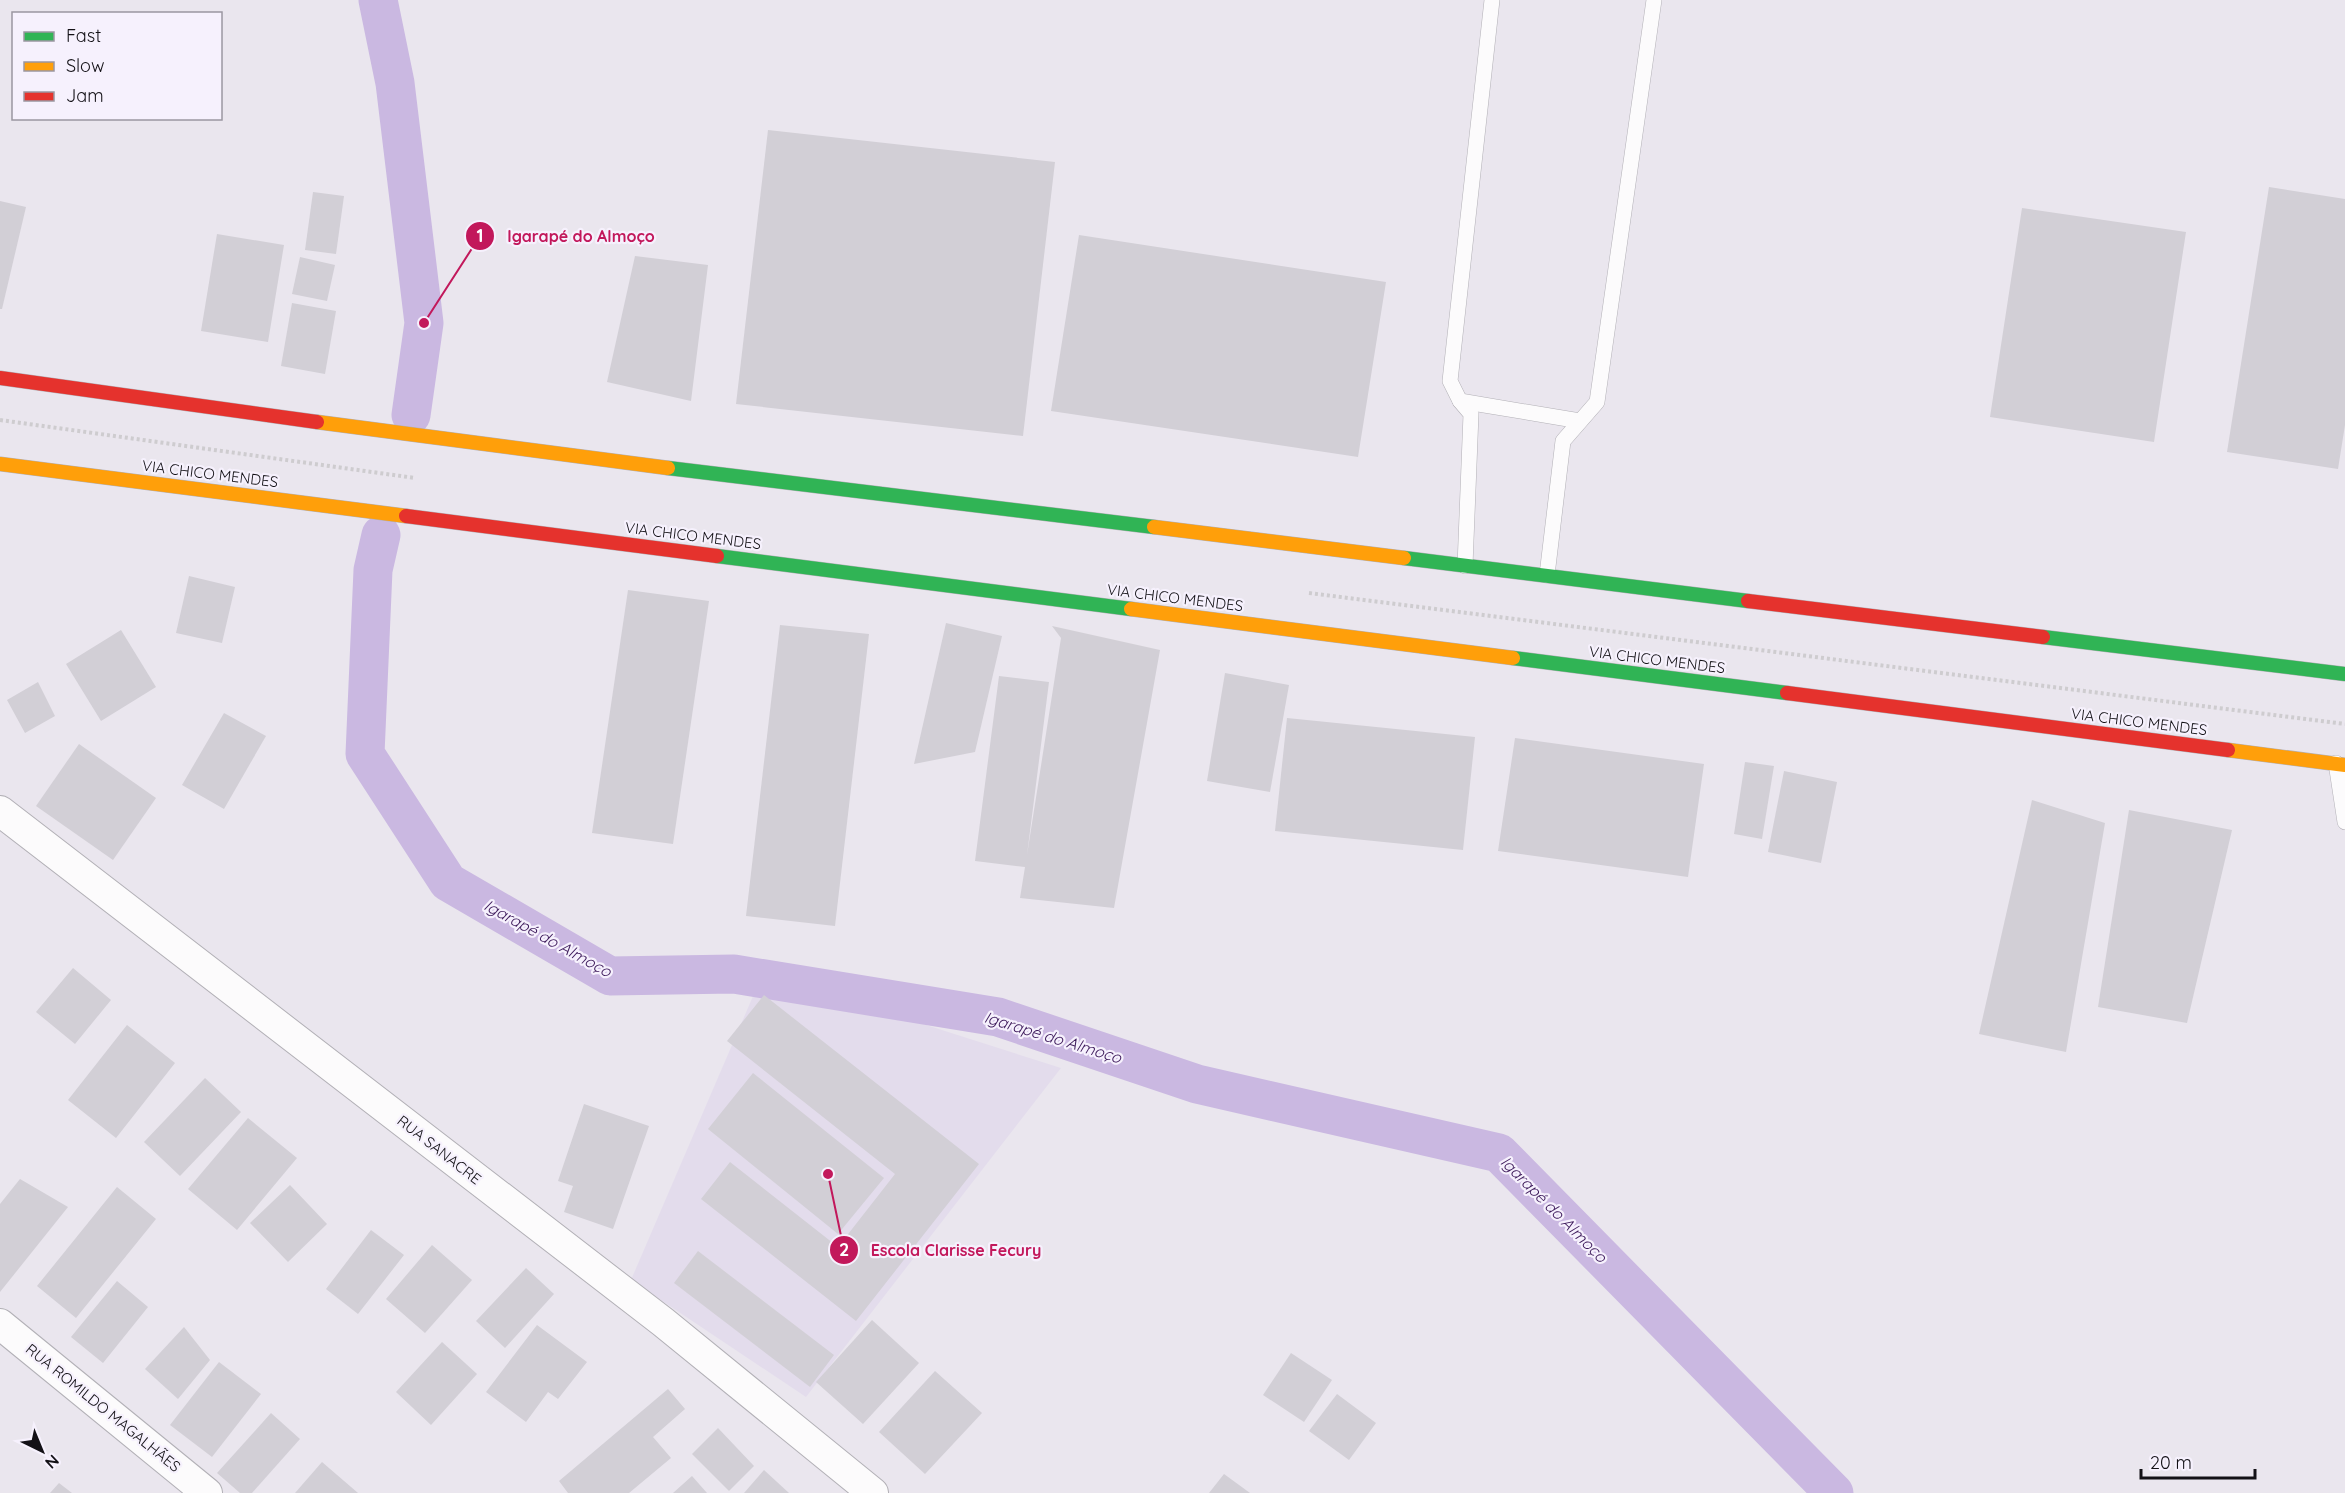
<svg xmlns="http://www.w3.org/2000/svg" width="2345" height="1493" font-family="Quicksand,sans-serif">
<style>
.built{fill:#e3dcec}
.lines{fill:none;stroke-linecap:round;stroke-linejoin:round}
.canal{stroke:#cab8e1;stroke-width:39}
.building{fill:#d2cfd6}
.lane-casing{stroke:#b2b0b6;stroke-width:16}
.street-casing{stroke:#b2b0b6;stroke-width:32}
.fast-casing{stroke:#b2b0b6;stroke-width:15}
.slow-casing{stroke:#b2b0b6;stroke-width:15}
.jam-casing{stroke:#b2b0b6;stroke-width:15}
.path{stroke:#cecccf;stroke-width:4;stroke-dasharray:3 3;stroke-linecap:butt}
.lane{stroke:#fcfbfc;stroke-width:15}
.street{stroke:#fcfbfc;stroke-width:30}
.fast{stroke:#30b455;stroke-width:14}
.slow{stroke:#ff9f0a;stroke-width:14}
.jam{stroke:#e5322d;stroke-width:14}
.labels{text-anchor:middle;stroke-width:4.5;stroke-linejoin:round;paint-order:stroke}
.street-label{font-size:15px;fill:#131116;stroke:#f6f1fd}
.water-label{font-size:16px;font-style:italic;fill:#3c195a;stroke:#f6f1fd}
.leader{fill:none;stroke:#c2185b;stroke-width:2}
.callout-dot{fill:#c2185b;stroke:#f6f1fd;stroke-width:2}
.mark-label{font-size:18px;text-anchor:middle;font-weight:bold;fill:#fff}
.callout-label{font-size:16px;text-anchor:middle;font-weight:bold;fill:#c2185b;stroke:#f6f1fd;stroke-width:4.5;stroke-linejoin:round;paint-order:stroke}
</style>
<rect width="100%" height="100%" fill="#eae6ee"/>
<polygon class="built" points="763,973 1061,1068 806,1397 631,1280"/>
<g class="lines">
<g class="canal">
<polyline points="378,0 395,83 424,323 411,415"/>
<polyline points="381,535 373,570 365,754 448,882 610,976 734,974 998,1017 1197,1084 1499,1153 1834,1493"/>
</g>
</g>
<g class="building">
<polygon points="768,130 1055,162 1023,436 736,404"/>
<polygon points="2269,187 2345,199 2345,425 2338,469 2227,452"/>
<polygon points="313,192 344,196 336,254 305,250"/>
<polygon points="0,201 26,207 2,309 0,309"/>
<polygon points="2022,208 2186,232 2154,442 1990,417"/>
<polygon points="217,234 284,245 268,342 201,331"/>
<polygon points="1079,235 1386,282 1358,457 1051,411"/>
<polygon points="635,256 708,265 691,401 607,382"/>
<polygon points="300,257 335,265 327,301 292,294"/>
<polygon points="292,303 336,311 325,374 281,366"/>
<polygon points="189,576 235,587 222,643 176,633"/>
<polygon points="628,590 709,601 673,844 592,833"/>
<polygon points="946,623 1002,636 975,752 914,764"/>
<polygon points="780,625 869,634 835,926 746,916"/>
<polygon points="1052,626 1160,650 1114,908 1020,898 1025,867 975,861 999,676 1049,682 1027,855 1061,638"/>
<polygon points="121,630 156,687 101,721 66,664"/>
<polygon points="1225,673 1289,685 1270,792 1207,781"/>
<polygon points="38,682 55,716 25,733 7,700"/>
<polygon points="224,713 266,736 224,809 182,785"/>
<polygon points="1287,718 1475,737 1463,850 1275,831"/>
<polygon points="1515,738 1704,764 1688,877 1498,851"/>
<polygon points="79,744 156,798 113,860 36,806"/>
<polygon points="1745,762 1774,766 1762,839 1734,834"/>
<polygon points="1784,771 1837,782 1821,863 1768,852"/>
<polygon points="2032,800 2105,823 2066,1052 1979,1034"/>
<polygon points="2129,810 2232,830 2187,1023 2098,1007"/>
<polygon points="73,968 111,1000 75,1044 36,1012"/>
<polygon points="764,995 979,1164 856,1321 701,1199 730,1162 838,1247 895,1174 727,1041"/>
<polygon points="127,1025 175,1063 116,1138 68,1100"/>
<polygon points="753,1073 884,1178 838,1234 708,1129"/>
<polygon points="205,1078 241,1112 180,1176 144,1142"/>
<polygon points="584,1104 649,1126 613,1229 564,1212 573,1186 558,1181"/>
<polygon points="248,1118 297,1158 237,1230 188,1189"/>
<polygon points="20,1179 68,1207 0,1292 0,1204"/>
<polygon points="290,1185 327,1224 288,1262 250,1223"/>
<polygon points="117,1187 156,1219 76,1318 37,1286"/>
<polygon points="371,1230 404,1255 358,1314 326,1289"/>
<polygon points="432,1245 472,1280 425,1333 386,1299"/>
<polygon points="698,1251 834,1355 810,1387 674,1283"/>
<polygon points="526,1268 554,1294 505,1348 476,1321"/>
<polygon points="117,1281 148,1307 103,1363 71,1337"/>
<polygon points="872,1320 919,1363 863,1424 816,1382"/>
<polygon points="537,1325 587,1362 558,1399 548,1392 526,1422 486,1392"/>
<polygon points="184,1327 210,1360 178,1399 145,1369"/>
<polygon points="442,1342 477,1374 431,1425 396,1392"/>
<polygon points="1291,1353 1332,1380 1304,1422 1263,1395"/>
<polygon points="219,1362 261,1394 212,1457 170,1425"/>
<polygon points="935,1371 982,1413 925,1474 879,1432"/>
<polygon points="668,1389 685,1409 653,1437 671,1458 629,1493 568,1493 559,1481"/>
<polygon points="1337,1394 1376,1423 1349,1460 1309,1431"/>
<polygon points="271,1413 300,1439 252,1493 240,1493 217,1473"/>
<polygon points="718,1428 754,1466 729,1491 692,1454"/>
<polygon points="322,1462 358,1493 295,1493"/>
<polygon points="764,1470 789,1493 744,1493"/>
<polygon points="1224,1474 1250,1493 1209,1493"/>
<polygon points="692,1476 707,1493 673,1493"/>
<polygon points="59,1483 72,1493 50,1493"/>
</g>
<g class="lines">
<g class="lane-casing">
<g id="lane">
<polyline points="1460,401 1580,421"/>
<polyline points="1465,566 1471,414 1460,401 1450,381 1492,0"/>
<polyline points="1547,575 1563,441 1597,402 1654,0"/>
<polyline points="2336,763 2345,822"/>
</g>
</g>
<g class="street-casing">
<g id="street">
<polyline points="0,811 663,1322 873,1493"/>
<polyline points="0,1324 207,1493"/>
</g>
</g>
<g class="fast-casing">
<g id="fast">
<polyline points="668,468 1154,527"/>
<polyline points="717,556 1131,609"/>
<polyline points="1404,558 1748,601"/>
<polyline points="2043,637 2345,674"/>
<polyline points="1513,658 1787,693"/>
</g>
</g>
<g class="slow-casing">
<g id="slow">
<polyline points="317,422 668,468"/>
<polyline points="0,464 406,516"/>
<polyline points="1154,527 1404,558"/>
<polyline points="1131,609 1513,658"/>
<polyline points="2228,750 2345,765"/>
</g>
</g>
<g class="jam-casing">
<g id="jam">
<polyline points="0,378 317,422"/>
<polyline points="406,516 717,556"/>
<polyline points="1748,601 2043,637"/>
<polyline points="1787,693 2228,750"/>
</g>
</g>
<g class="path">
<polyline points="0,420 415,478"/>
<polyline points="1309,593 2345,724"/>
</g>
<use href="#lane" class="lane"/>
<use href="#street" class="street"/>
<use href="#fast" class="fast"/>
<use href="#slow" class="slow"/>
<use href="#jam" class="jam"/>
</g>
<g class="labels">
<g class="street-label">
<text transform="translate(210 474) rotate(7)" y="5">VIA CHICO MENDES</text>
<text transform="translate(693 536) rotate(7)" y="5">VIA CHICO MENDES</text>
<text transform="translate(1175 598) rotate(7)" y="5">VIA CHICO MENDES</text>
<text transform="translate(1657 660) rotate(7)" y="5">VIA CHICO MENDES</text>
<text transform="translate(2139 722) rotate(7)" y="5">VIA CHICO MENDES</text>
<text transform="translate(439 1150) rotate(38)" y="5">RUA SANACRE</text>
<text transform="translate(103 1408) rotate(39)" y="5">RUA ROMILDO MAGALHÃES</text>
</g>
<g class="water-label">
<text transform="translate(548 938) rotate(29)" y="6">Igarapé do Almoço</text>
<text transform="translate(1053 1037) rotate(17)" y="6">Igarapé do Almoço</text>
<text transform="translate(1554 1209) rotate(45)" y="6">Igarapé do Almoço</text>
</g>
</g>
<path class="leader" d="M424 323L480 236M828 1174L844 1250"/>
<g class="callout-dot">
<circle cx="424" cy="323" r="6"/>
<circle cx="828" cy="1174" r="6"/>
<circle cx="480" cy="236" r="15"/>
<circle cx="844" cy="1250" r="15"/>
</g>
<g class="mark-label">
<text x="480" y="242">1</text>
<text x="844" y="1256">2</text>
</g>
<g class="callout-label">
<text x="581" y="242">Igarapé do Almoço</text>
<text x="956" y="1256">Escola Clarisse Fecury</text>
</g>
<rect x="12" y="12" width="210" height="108" fill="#f6f1fd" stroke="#9b97a1" stroke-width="1.5"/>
<rect x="24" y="32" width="30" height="9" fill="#30b455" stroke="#9b97a1" stroke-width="1.5"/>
<text x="66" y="42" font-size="18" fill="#131116">Fast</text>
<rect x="24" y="62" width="30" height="9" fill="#ff9f0a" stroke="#9b97a1" stroke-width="1.5"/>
<text x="66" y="72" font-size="18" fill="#131116">Slow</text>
<rect x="24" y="92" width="30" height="9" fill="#e5322d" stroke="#9b97a1" stroke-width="1.5"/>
<text x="66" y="102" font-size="18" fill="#131116">Jam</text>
<g transform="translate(42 1451) rotate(137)" stroke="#f6f1fd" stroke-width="4.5" paint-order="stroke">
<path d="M0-4.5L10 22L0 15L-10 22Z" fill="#131116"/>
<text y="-9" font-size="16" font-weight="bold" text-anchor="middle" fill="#131116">N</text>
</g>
<path d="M2141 1469v9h114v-9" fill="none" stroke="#131116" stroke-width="3"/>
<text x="2150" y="1469" font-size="18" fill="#131116" stroke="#f6f1fd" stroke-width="4.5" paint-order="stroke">20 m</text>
</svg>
